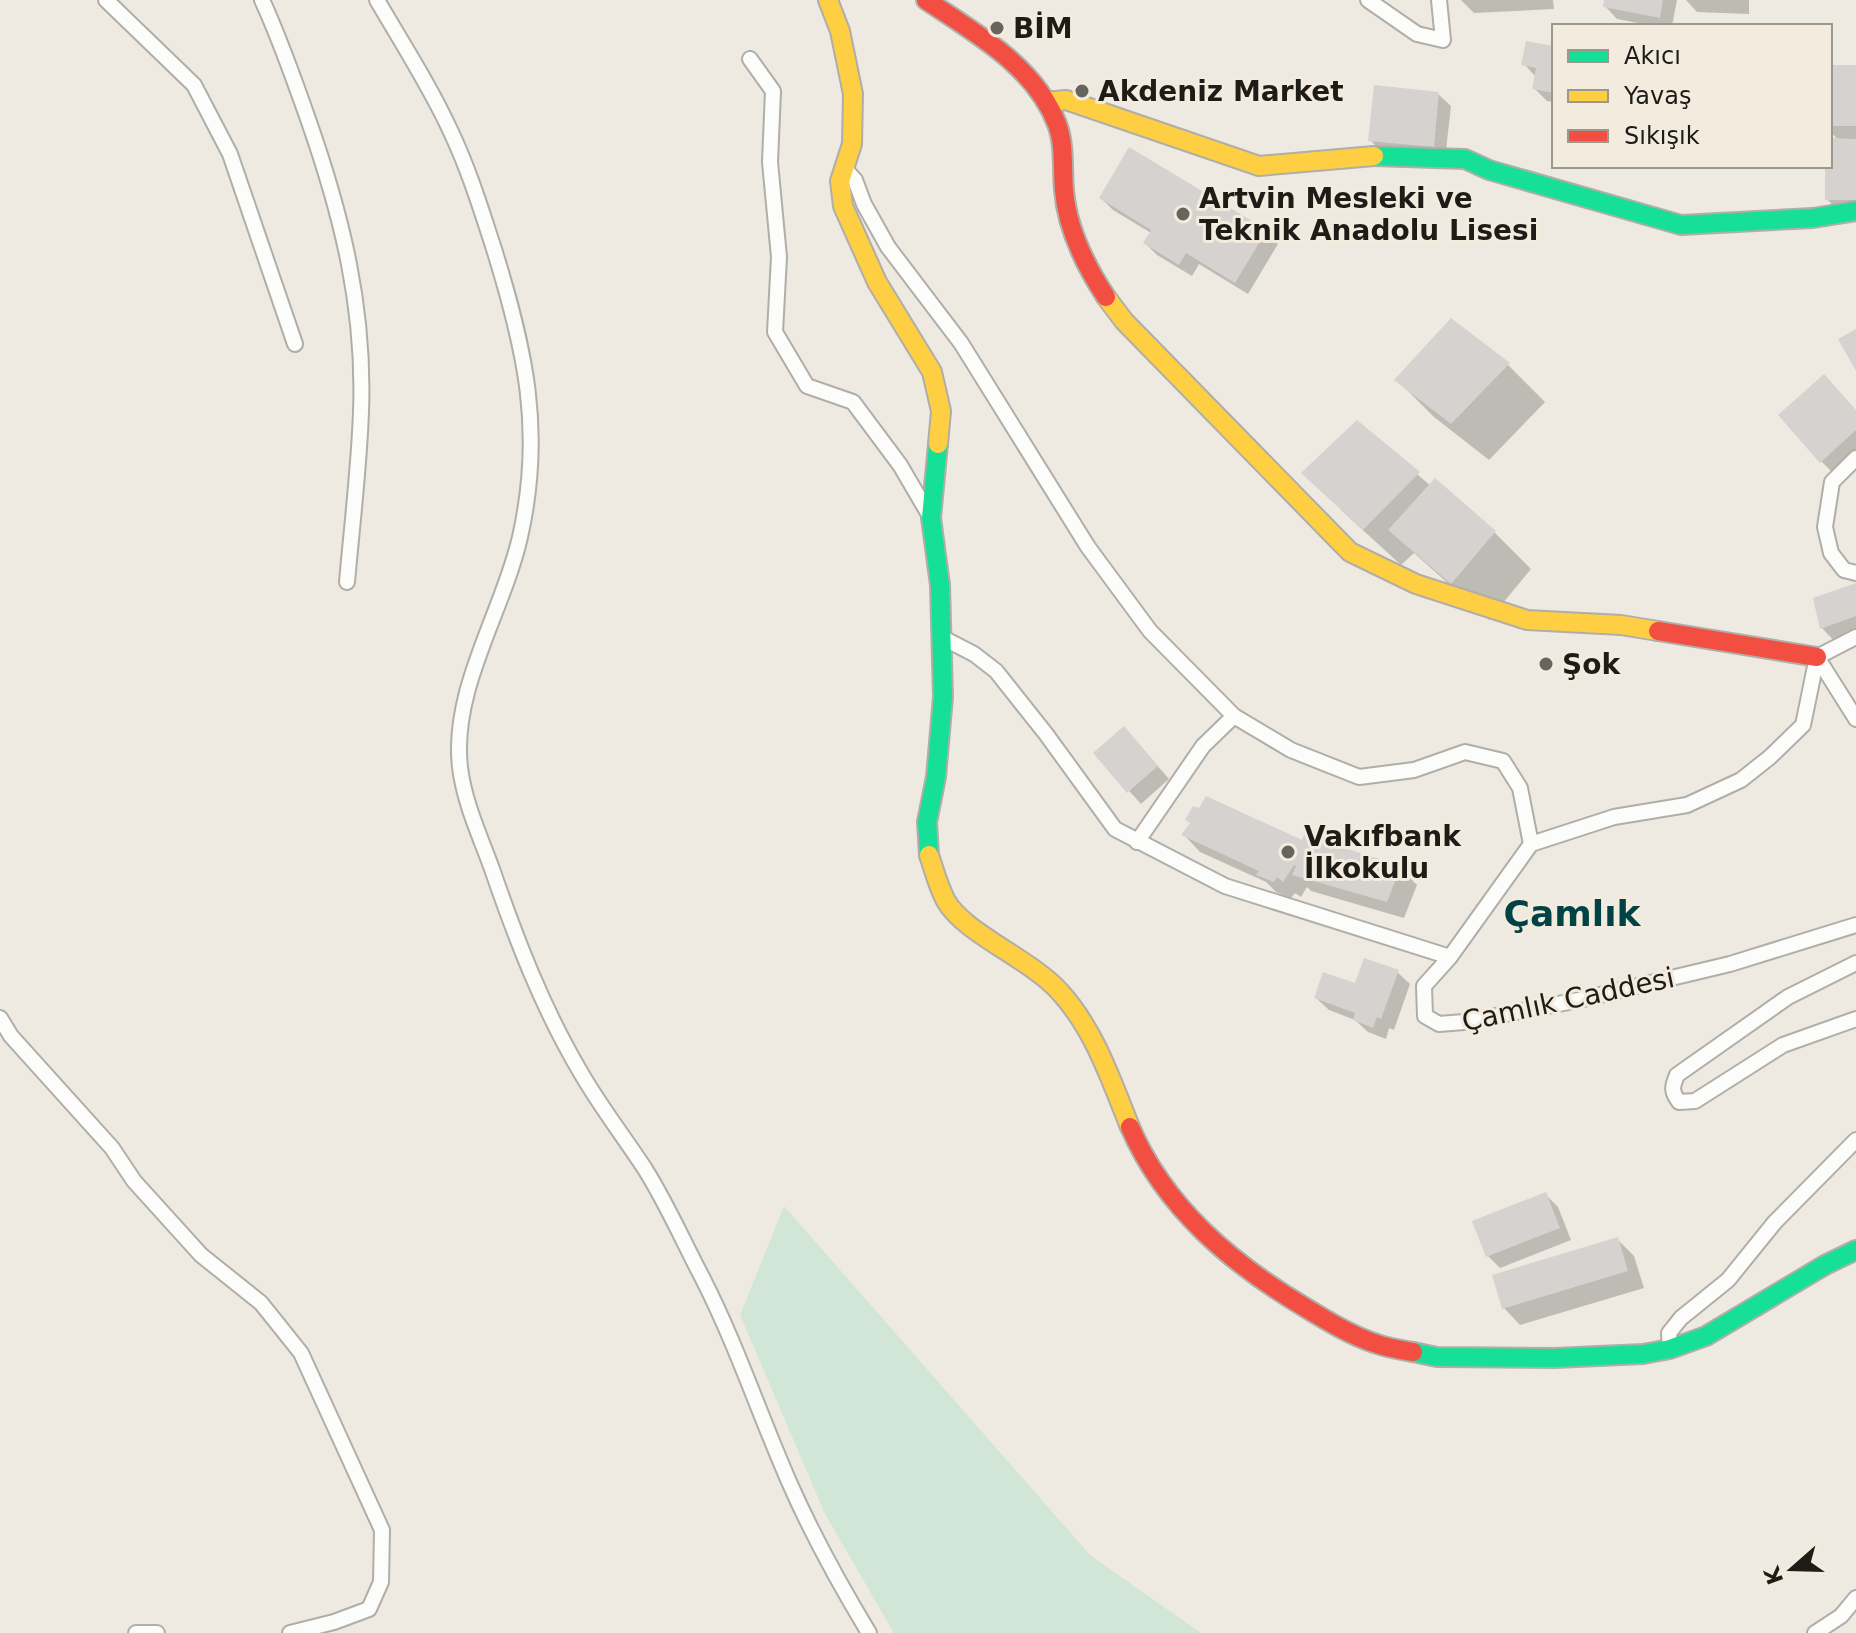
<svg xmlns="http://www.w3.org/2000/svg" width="1856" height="1633" font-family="'DejaVu Sans',sans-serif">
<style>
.green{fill:#d1e6d6}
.shadow{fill:#0003}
.building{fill:#d5d2d0}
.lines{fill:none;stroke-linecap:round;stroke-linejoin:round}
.street-casing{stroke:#b0aea8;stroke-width:18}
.fast-casing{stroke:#b0aea8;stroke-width:22}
.slow-casing{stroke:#b0aea8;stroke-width:22}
.jam-casing{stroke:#b0aea8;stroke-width:22}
.street{stroke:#fcfcfb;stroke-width:14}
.fast{stroke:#16e098;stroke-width:18}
.slow{stroke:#ffcf43;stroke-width:18}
.jam{stroke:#f24e42;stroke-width:18}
.poi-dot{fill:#67645e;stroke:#f2ebde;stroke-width:3}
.labels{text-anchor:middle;stroke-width:6;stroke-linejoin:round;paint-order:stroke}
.poi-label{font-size:28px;font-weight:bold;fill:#1e1c17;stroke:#f2ebde;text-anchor:start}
.street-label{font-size:28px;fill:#1e1c17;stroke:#f2ebde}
.district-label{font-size:36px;font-weight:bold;fill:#004246;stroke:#f2ebde}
</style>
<rect width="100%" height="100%" fill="#eeeae2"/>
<polygon class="green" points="784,1206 1090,1555 1201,1633 894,1633 825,1514 740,1315"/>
<g class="shadow">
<polygon points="1461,0 1553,0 1554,9 1474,13"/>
<polygon points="1606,0 1677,0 1672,26 1654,26 1617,19 1605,6"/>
<polygon points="1686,0 1749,0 1749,14 1697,12"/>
<polygon points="1554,48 1554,102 1547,101 1534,88 1536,77 1524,64"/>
<polygon points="1830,67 1856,67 1856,212 1839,212 1827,199 1830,140 1839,141 1830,131"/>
<polygon points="1438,94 1451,106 1445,159 1382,152 1370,140"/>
<polygon points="1101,198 1266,231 1278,244 1248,294 1199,264 1192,276 1157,255 1145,243 1151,233 1113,210"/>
<polygon points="1451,321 1508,365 1545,402 1489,460 1434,417 1397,380"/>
<polygon points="1856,411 1856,453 1833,473 1821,461"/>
<polygon points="1357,423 1431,486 1494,532 1531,569 1489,620 1414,553 1401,565 1341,510"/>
<polygon points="1856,585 1856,638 1838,645 1822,628"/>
<polygon points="1136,741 1169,779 1141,804 1096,754"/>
<polygon points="1184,835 1304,843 1306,837 1400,868 1417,885 1404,918 1311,891 1307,887 1301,897 1295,893 1291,898 1276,892 1266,882 1200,852"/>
<polygon points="1397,972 1410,984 1394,1030 1389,1028 1386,1039 1368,1032 1355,1020 1329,1010 1316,998"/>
<polygon points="1545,1194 1558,1207 1571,1240 1500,1268 1488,1256"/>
<polygon points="1617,1239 1634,1256 1644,1288 1520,1325 1504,1308"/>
</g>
<g class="building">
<polygon points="1604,0 1663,0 1660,18 1603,7"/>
<polygon points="1526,41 1554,46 1554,93 1532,89 1536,68 1521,65"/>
<rect x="1830" y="65" width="26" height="61"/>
<polygon points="1374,85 1439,92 1434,147 1368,141"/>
<polygon points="1830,138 1856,139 1856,200 1825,200 1825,166 1830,166"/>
<polygon points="1129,147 1267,230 1235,283 1186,253 1179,265 1143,243 1151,230 1099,198"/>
<polygon points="1451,318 1510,363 1451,424 1394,380"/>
<polygon points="1856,329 1856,371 1838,339"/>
<polygon points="1824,374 1856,410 1856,430 1820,463 1778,415"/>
<polygon points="1357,420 1420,472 1363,530 1301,473"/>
<polygon points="1435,478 1496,531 1451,584 1388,530"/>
<polygon points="1856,583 1856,616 1820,629 1813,598"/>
<polygon points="1124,726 1158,766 1127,793 1093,753"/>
<polygon points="1206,796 1302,840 1304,835 1401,866 1387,902 1292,875 1296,866 1294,865 1283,882 1277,877 1274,882 1256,875 1259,871 1181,835 1190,823 1185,820 1193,806 1199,808"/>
<polygon points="1364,958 1399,970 1381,1019 1377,1017 1373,1028 1353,1020 1355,1013 1314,998 1323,972 1355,983"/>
<polygon points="1546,1192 1560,1228 1486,1257 1472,1221"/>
<polygon points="1618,1237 1628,1271 1502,1309 1492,1275"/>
</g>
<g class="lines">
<g class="street-casing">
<g id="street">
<polyline points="106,0 194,85 230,154 295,344"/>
<path d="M 262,0 C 280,39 294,79 308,119 C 342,216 365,308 361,412 C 359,468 352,525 347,582"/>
<path d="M 377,0 C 402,43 430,86 451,132 C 469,170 481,209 494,249 C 525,349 544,431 520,537 C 503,612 451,689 460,767 C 464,802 480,836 492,869 C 516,939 543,1009 581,1073 C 600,1106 624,1137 645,1169 C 667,1204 684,1243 703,1279 C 737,1346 760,1416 790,1484 C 813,1536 840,1585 869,1633"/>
<polyline points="1368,0 1417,34 1443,40 1439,0"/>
<polyline points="750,59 773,91 770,162 779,257 775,332 807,386 853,402 900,465 931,518"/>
<polyline points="845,169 855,180 864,204 888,247 961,343 1088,547 1150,631 1234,716 1291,750 1359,777 1414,770 1465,752 1503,761 1520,788 1531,844"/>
<polyline points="1856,458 1832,482 1825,527 1831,553 1844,570 1856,573"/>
<polyline points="943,638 974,654 996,671 1046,734 1115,829 1225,886 1450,957"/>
<polyline points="1817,657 1803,725 1770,757 1741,780 1687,805 1614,817 1531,844 1450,957 1424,986 1425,1016 1439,1024 1464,1022 1579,1000 1730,964 1856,925"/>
<polyline points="1817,657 1856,719"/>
<polyline points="1817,657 1856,637"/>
<polyline points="1137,842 1203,746 1234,716"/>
<path d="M 1856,963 L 1788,997 L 1677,1075 C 1672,1087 1671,1091 1679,1102 L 1695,1101 L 1783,1045 L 1856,1019"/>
<polyline points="0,1018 11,1036 112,1148 134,1181 201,1255 261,1303 301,1353 382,1530 381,1582 369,1609 334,1622 290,1633"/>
<polyline points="1670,1349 1669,1333 1681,1318 1728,1280 1775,1222 1856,1140"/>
<polyline points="136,1633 157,1633"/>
<polyline points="1815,1633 1841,1616 1856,1598"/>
</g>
</g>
<g class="fast-casing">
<g id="fast">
<polyline points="1374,156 1465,159 1489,170 1681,225 1813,218 1856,211"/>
<polyline points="929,855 927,822 936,777 943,697 940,585 931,518 938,444"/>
<polyline points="1413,1352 1437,1357 1555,1358 1643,1354 1670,1349 1706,1336 1825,1265 1856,1250"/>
</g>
</g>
<g class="slow-casing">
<g id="slow">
<polyline points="828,0 840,31 853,94 852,144 840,181 843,206 877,282 932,372 941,411 938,444"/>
<polyline points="1046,102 1066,100 1259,166 1374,156"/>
<polyline points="1106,297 1124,321 1350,552 1416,584 1527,620 1621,625 1658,631"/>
<path d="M 929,855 C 934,870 938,886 946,901 C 965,934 1031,959 1060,992 C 1094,1029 1111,1080 1130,1127"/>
</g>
</g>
<g class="jam-casing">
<g id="jam">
<path d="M 926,0 C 975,33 1035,66 1057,124 C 1065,145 1062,168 1064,190 C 1067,229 1085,265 1106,297"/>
<polyline points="1658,631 1817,657"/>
<path d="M 1130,1127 C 1165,1208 1232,1264 1306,1308 C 1329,1322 1352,1336 1377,1344 C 1388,1348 1401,1350 1413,1352"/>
</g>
</g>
<use href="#street" class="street"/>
<use href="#fast" class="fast"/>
<use href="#slow" class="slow"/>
<use href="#jam" class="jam"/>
</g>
<g class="poi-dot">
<circle cx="997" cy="28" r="8"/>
<circle cx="1082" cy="91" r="8"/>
<circle cx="1183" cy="214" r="8"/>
<circle cx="1546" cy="664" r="8"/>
<circle cx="1288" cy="852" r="8"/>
</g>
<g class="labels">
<g class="poi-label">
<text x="1013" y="38">BİM</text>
<text x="1098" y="101">Akdeniz Market</text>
<text x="1199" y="208">Artvin Mesleki ve<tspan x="1199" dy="32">Teknik Anadolu Lisesi</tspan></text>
<text x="1562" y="674">Şok</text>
<text x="1304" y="846">Vakıfbank<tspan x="1304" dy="32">İlkokulu</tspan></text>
</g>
<g class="street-label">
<text transform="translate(1568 999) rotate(-12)" y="10">Çamlık Caddesi</text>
</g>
<g class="district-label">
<text x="1572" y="926">Çamlık</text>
</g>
</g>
<rect x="1552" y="24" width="280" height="144" fill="#f2ebde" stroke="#9d988e" stroke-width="2"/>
<rect x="1568" y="50" width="40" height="12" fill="#16e098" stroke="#9d988e" stroke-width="2"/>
<text x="1624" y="64" font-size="24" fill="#1e1c17">Akıcı</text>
<rect x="1568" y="90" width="40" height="12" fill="#ffcf43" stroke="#9d988e" stroke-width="2"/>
<text x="1624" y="104" font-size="24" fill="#1e1c17">Yavaş</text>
<rect x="1568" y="130" width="40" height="12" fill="#f24e42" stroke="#9d988e" stroke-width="2"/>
<text x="1624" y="144" font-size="24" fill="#1e1c17">Sıkışık</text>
<g transform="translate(1792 1569) rotate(250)" stroke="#f2ebde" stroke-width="6" paint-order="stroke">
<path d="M0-6L14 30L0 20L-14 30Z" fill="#1e1c17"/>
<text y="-12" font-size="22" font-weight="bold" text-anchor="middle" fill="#1e1c17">K</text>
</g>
</svg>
